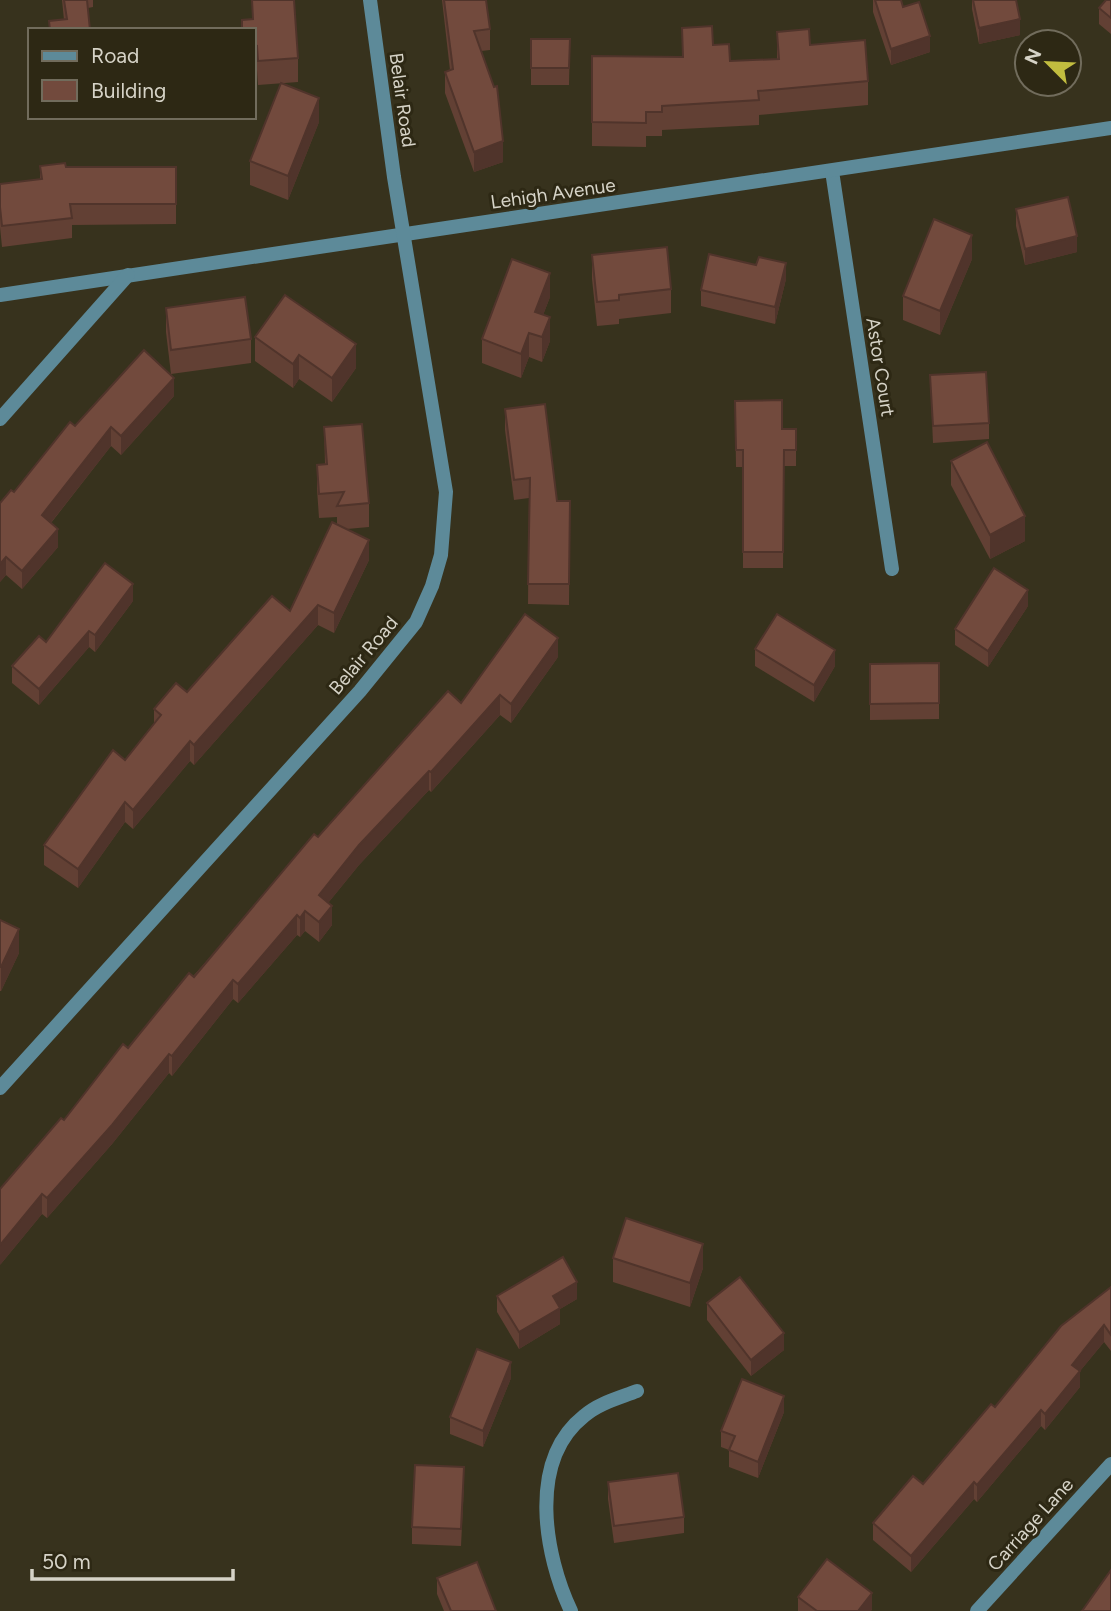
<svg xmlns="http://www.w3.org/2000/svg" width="1111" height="1611" font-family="Figtree,sans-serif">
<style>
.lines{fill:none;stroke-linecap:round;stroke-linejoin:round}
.minor{stroke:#5d8a99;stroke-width:14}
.wall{fill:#624034}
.shaded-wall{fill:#50342b}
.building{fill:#724a3d;stroke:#50342b;stroke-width:2}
.labels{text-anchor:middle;stroke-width:6;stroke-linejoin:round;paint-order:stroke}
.street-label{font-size:19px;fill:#d6d3c7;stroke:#2d2814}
</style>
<rect width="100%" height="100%" fill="#37321d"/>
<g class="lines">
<g class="minor">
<polyline points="832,171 892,569"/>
<polyline points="0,295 1111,128"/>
<polyline points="0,419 128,275"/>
<polyline points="0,1088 360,691 416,622 432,586 441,555 446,492 394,177 370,0"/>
<path d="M 571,1611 C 545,1556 527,1461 584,1416 C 599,1403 619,1398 637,1391"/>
<polyline points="977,1611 1111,1464"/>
</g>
</g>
<g class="wall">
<polygon points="62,0 93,0 93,7 88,8 90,30 49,30 49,21 64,20"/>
<polygon points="252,0 294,0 298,58 298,82 258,85 257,70 254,71 254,30 242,30 242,20 252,19"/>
<polygon points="442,0 486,0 490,29 490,50 481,51 494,87 503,162 474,172 445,93 445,72 450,70"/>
<polygon points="873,0 901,0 903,7 930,52 891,65 873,12"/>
<polygon points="972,0 1016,0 1020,35 979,44 972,9"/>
<polygon points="1111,0 1111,34 1099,24 1099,8"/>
<polygon points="682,28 713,45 730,61 777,59 777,32 810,45 868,81 868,105 759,115 759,125 662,130 662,136 646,136 646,147 592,146 592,56 682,57"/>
<polygon points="531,39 570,39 569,85 531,85"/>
<polygon points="319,122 288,200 250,185 250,161"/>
<polygon points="40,166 66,167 176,167 176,224 72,225 72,238 2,247 0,227 0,184 40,179"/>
<polygon points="1016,209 1077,252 1025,265 1016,226"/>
<polygon points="592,255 671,289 671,313 619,319 619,324 597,326 592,279"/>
<polygon points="972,259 940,335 903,320 903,296"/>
<polygon points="786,279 775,324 701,306 701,290"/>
<polygon points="550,297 543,315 550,341 542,362 529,357 521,378 482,363 482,339"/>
<polygon points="166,308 251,339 251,363 171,374 166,332"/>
<polygon points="255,337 356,368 332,402 299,379 293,388 255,361"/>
<polygon points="930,375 989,423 989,439 933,443"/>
<polygon points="174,396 121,455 111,446 51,523 58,547 22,589 6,575 0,582 14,492 75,426"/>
<polygon points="735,401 782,429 796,429 796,466 784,466 783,568 743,568 743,467 736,467"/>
<polygon points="505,409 557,501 570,501 569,605 528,604 529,498 514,500 505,430"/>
<polygon points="324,427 369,503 369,527 347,529 369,560 334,633 318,625 194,765 190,761 133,829 125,822 78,888 44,865 44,845 125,760 154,725 154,709 187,692 290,611 337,525 337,517 319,518 317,489 317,465 325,464"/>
<polygon points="951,461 1025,541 990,559 951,485"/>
<polygon points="133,601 95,652 89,647 39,705 12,683 12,666 46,642"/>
<polygon points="1028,606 988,667 955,645 955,629"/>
<polygon points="755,649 835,666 814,702 755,666"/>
<polygon points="558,657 511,723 500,715 431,792 429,790 359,865 328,903 332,925 319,942 305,931 300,937 297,935 238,1003 233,999 172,1076 169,1073 112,1144 47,1218 42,1214 0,1265 64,1120 318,837 461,703"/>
<polygon points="939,663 939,719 870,720 870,664"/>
<polygon points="0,920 19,953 1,991 0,991"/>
<polygon points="613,1258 703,1268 690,1307 613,1282"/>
<polygon points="1111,1287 1111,1351 1104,1342 1080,1371 1080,1387 1045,1430 1041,1426 977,1502 974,1499 911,1572 873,1540 873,1523 923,1484"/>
<polygon points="497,1296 577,1299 560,1309 560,1324 519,1349 497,1312"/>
<polygon points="707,1303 784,1350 751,1376 707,1320"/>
<polygon points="511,1378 483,1447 450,1434 450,1417"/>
<polygon points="784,1412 758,1478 729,1467 729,1450 721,1447 721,1431"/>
<polygon points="608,1482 684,1517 684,1533 614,1543 608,1499"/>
<polygon points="464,1484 461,1546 412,1544 412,1527"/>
<polygon points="437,1578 496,1611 444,1611 437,1594"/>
<polygon points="798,1597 872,1609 871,1611 798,1611"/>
</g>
<g class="shaded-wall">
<polygon points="1020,19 1020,35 979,44 979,28"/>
<polygon points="930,36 930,52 891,65 891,49"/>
<polygon points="319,98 319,122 288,200 288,176"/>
<polygon points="503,141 503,162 474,172 474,152"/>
<polygon points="972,235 972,259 940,335 940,311"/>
<polygon points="1077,236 1077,252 1025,265 1025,249"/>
<polygon points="786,263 786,279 775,324 775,307"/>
<polygon points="550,273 550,297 535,336 535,312"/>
<polygon points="550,317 550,341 542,362 542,337"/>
<polygon points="529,333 529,357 521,378 521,354"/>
<polygon points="356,344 356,368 332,402 332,378"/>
<polygon points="299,355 299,379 293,388 293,364"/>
<polygon points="174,378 174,396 121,455 121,436"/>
<polygon points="111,427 111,446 42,534 42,515"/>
<polygon points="1025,516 1025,541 990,559 990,535"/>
<polygon points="58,529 58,547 22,589 22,571"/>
<polygon points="369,540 369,560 334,633 334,613"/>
<polygon points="6,557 6,575 0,582 0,564"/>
<polygon points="133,584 133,601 95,652 95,635"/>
<polygon points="1028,590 1028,606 988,667 988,651"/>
<polygon points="318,605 318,625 194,765 194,745"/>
<polygon points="89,631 89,647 39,705 39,689"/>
<polygon points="558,638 558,657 511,723 511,704"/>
<polygon points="835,650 835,666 814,702 814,685"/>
<polygon points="500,695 500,715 431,792 431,772"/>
<polygon points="190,741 190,761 133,829 133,810"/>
<polygon points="429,771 429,790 359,865 319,914 319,895 359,845"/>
<polygon points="125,802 125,822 78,888 78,869"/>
<polygon points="332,906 332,925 319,942 319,922"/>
<polygon points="305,911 305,931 300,937 300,918"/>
<polygon points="297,915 297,935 238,1003 238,984"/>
<polygon points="19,929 19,953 1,991 1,967"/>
<polygon points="233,980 233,999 172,1076 172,1056"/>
<polygon points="169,1054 169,1073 112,1144 47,1218 47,1198"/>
<polygon points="42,1194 42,1214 0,1265 0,1245"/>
<polygon points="703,1244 703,1268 690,1307 690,1283"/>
<polygon points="577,1282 577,1299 560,1309 560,1324 519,1349 519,1332 553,1296"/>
<polygon points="1104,1325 1104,1342 1080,1371 1080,1387 1045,1430 1045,1414 1072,1365"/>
<polygon points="784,1333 784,1350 751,1376 751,1360"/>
<polygon points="511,1362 511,1378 483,1447 483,1431"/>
<polygon points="784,1396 784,1412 758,1478 758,1462"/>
<polygon points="1041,1410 1041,1426 977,1502 977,1485"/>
<polygon points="974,1482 974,1499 911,1572 911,1556"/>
<polygon points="872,1593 872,1609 871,1611 858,1611"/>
</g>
<g class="building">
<polygon points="64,0 87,0 90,30 50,30 49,21 67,19"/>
<polygon points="252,0 294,0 298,58 258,61 257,46 254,47 254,30 242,30 242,20 253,19"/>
<polygon points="444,0 486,0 490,29 474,31 494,87 497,86 503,141 474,152 445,72 453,69"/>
<polygon points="875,0 901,0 903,7 919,2 930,36 891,49"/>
<polygon points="973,0 1016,0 1020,19 979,28"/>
<polygon points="1106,0 1111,0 1111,18 1099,8"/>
<polygon points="712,26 713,45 729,44 730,61 779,59 777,32 809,29 810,45 865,40 868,81 758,91 759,100 662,106 662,112 646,112 646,123 592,122 592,56 683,57 682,28"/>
<polygon points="531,39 570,39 569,68 531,68"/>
<polygon points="281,83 319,98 288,176 250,161"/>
<polygon points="65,163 66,167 176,167 176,204 70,204 72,218 2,226 0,207 0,184 42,179 40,166"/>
<polygon points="1068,197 1077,236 1025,249 1016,209"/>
<polygon points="934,219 972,235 940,311 903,296"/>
<polygon points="667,247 671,289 619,295 619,300 597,302 592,255"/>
<polygon points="709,254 756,265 759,257 786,263 775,307 701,290"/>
<polygon points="512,259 550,273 535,312 550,317 542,337 529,333 521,354 482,339"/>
<polygon points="285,295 356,344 332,378 299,355 293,364 255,337"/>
<polygon points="245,297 251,339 171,350 166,308"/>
<polygon points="144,350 174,378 121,436 111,427 42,515 58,529 22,571 6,557 0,564 0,503 11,490 14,492 70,422 75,426"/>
<polygon points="986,372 989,423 933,426 930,375"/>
<polygon points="782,400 782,429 796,429 796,450 784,450 783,552 743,552 743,450 736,450 735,401"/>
<polygon points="545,404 557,501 570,501 569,584 528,584 530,478 514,480 505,409"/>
<polygon points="362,424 369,503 337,506 344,492 319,494 317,465 327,464 324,427"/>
<polygon points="987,442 1025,516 990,535 951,461"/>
<polygon points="332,522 369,540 334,613 318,605 194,745 190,741 133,810 125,802 78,869 44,845 113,750 125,760 161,715 154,709 176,683 187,692 272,596 290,611"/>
<polygon points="105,563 133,584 95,635 89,631 39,689 12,666 39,636 46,642"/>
<polygon points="994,568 1028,590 988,651 955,629"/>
<polygon points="525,614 558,638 511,704 500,695 431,772 429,771 359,845 319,895 332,906 319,922 305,911 300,918 297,915 238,984 233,980 172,1056 169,1054 112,1125 47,1198 42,1194 0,1245 0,1189 61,1118 64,1120 123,1044 128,1048 189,973 194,977 314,834 318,837 448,691 461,703"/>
<polygon points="777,614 835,650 814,685 755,649"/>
<polygon points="939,663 939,703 870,704 870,664"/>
<polygon points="0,920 19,929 1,967 0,967"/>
<polygon points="626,1218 703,1244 690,1283 613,1258"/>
<polygon points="563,1257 577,1282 553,1296 560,1308 519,1332 497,1296"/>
<polygon points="740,1277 784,1333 751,1360 707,1303"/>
<polygon points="1111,1287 1111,1335 1104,1325 1072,1365 1080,1371 1045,1414 1041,1410 977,1485 974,1482 911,1556 873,1523 913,1476 923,1484 991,1404 995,1407 1061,1326"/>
<polygon points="477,1349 511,1362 483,1431 450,1417"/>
<polygon points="742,1379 784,1396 758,1462 729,1450 735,1436 721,1431"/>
<polygon points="415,1465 464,1467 461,1529 412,1527"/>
<polygon points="678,1473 684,1517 614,1526 608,1482"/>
<polygon points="827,1559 872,1593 858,1611 817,1611 798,1597"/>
<polygon points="477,1562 496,1611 451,1611 437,1578"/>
<polygon points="1111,1570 1111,1611 1082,1611"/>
</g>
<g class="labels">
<g class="street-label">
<text transform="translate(403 100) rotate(82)" y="7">Belair Road</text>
<text transform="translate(553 193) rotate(-8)" y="7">Lehigh Avenue</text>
<text transform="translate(881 367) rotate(81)" y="7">Astor Court</text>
<text transform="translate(363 655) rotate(-50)" y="7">Belair Road</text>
<text transform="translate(1030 1524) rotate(-48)" y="7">Carriage Lane</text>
</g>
</g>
<rect x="28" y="28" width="228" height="91" fill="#2d2814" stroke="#716c5c" stroke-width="2"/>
<rect x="42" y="51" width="35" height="10" fill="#5d8a99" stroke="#716c5c" stroke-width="2"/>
<text x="91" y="63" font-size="21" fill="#d6d3c7">Road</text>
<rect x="42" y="80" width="35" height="21" fill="#724a3d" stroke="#716c5c" stroke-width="2"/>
<text x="91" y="98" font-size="21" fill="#d6d3c7">Building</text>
<g transform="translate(1048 63) rotate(294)"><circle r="33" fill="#2d2814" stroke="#716c5c" stroke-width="2"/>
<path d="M0-5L12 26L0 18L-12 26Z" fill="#c2bd3f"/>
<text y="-10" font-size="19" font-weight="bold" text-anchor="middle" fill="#d6d3c7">N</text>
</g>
<path d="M32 1569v10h201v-10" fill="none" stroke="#d6d3c7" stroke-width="3.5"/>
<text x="42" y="1569" font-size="21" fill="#d6d3c7" stroke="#2d2814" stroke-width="5" paint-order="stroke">50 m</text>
</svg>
